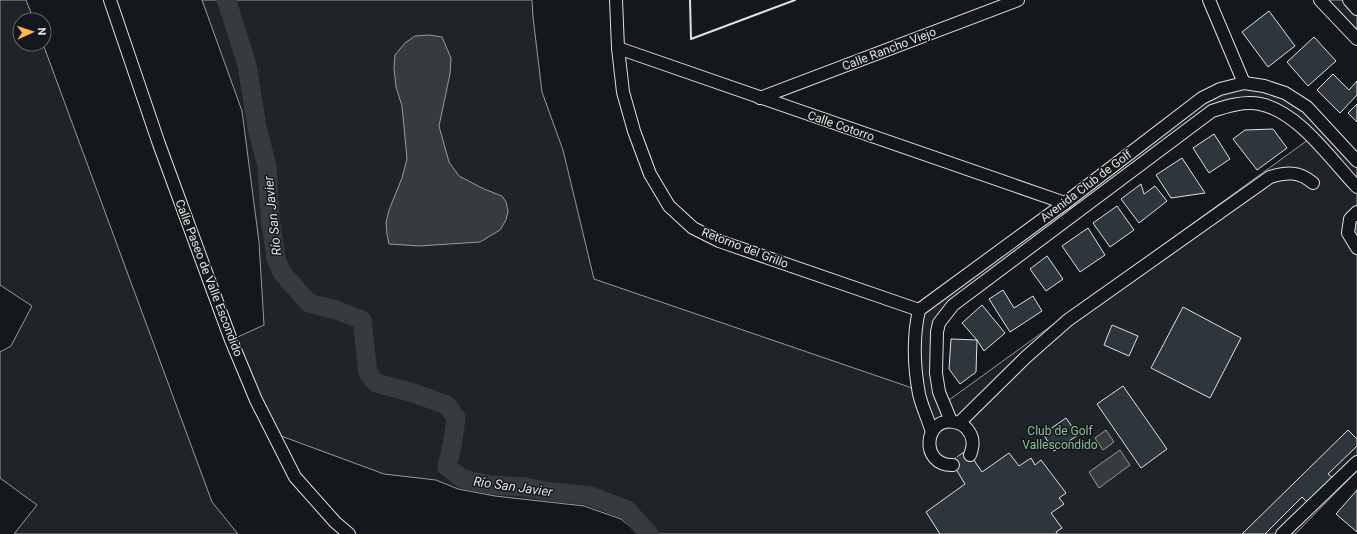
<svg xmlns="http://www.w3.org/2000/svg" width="1357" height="534" font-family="Roboto,sans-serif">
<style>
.green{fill:#202428;stroke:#939e99;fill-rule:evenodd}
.water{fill:#363b3e;stroke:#939e99}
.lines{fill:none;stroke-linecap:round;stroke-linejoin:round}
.river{stroke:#363b3e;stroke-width:19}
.building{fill:#2c363c;stroke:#d8e6dc}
.minor-tunnel{stroke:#313739;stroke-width:12;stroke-dasharray:12 6;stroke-linecap:butt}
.minor-casing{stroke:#d8e6dc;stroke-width:14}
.minor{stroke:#14181c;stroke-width:12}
.wall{stroke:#d8e6dc;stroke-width:2}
.labels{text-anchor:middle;stroke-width:3;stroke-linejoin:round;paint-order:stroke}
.street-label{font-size:12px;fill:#d8e6dc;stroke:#14181c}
.park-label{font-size:12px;fill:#8ac095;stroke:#14181c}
.water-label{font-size:13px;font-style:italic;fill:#d8e6dc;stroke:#14181c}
</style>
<rect width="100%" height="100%" fill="#14181c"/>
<g class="green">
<polygon points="0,0 26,0 34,20 20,20 20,44 43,44 212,502 238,534 14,534 37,505 0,478 0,352 11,346 32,306 0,285"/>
<path d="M 202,0 L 532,0 L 533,17 L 542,92 L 563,150 L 594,279 L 918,390 L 919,310 L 1202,98 L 1244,83 L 1285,93 L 1357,161 L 1357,471 L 1295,534 L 639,534 L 621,519 L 584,506 L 495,496 L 458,489 L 436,480 L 384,474 L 273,433 L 231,340 L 264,325 L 259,242 L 242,111 ZM 1230,105 L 1284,114 L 1312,137 L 949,400 L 941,397 L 939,323 Z"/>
<polygon points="1320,0 1357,0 1357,39"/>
</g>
<g class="water">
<polygon points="429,35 442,37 451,58 450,74 439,126 449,162 459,176 484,189 502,196 506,202 508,211 506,220 500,230 480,242 419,246 389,244 387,234 386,223 389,210 402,178 407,159 402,106 396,87 394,68 395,55 405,43 415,36"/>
<polygon points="1106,430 1114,442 1103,450 1095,438"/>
<polygon points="1120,450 1130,465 1099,488 1089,472"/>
</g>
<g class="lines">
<polyline class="river" points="226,0 231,14 247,65 257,127 267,166 270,218 276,259 283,274 309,303 336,310 362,320 368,373 376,383 410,392 447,405 456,418 452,446 447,467 463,479 492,485 525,487 545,491 590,496 627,510 649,534"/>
</g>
<g class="building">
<polygon points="1269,11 1295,46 1268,67 1242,32"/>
<polygon points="1314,37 1336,61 1308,86 1287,62"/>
<polygon points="1333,74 1349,90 1357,81 1357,95 1340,113 1317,90"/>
<polygon points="1357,104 1357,122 1348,113"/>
<polygon points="1273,129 1287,148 1257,170 1233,139 1245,130"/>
<polygon points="1214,134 1230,159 1209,173 1193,148"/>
<polygon points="1182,158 1205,193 1171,198 1156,175"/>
<polygon points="1141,184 1144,194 1155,186 1167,201 1139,223 1121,199"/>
<polygon points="1117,206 1134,230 1110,247 1093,223"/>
<polygon points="1088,228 1105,255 1080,272 1062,246"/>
<polygon points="1047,256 1063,279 1046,291 1030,269"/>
<polygon points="1003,290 1014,308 1033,296 1042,311 1010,332 989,299"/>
<polygon points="982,305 1005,333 984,351 977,340 962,323"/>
<polygon points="1183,307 1241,338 1210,398 1151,368"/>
<polygon points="1112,325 1138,336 1129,356 1104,345"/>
<polygon points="951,339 977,340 976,372 960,384 949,369"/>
<polygon points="1123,386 1167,449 1141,468 1097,404"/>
<polygon points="1066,418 1078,435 1054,451 1043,434"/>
<polygon points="1348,430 1357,439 1357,446 1328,474 1334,479 1309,504 1302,497 1265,534 1242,534"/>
<polygon points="967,450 982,472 1009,453 1019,466 1031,458 1035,465 1041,460 1066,493 1059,498 1064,504 1051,513 1062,528 1056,532 1057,534 940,534 926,512 965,484 951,461"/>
<polygon points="1357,490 1357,532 1336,514"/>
</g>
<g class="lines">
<polyline class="minor-tunnel" points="953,465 965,460 970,455"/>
<g class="minor-casing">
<g id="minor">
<polyline points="110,0 159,144 231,340 256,400 295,477 335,522 349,534"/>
<polyline points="616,0 618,48 623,92 634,131 650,174 669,206 693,228 719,241 919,310"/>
<polyline points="1209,0 1244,83"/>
<polyline points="1320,0 1357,39"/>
<polyline points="1349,0 1357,9"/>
<polyline points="618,48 1065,203"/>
<polyline points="760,98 1018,0"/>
<polyline points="1357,212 1350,219 1348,233 1357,248"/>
<path d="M 951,421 L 939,392 L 936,373 L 937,332 L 939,323 L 953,305 L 1212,111 C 1227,106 1244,101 1260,104 C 1299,112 1331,160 1357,187"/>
<path d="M 959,423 L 1026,357 L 1068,320 L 1270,177 C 1287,172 1299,171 1313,183"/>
<path d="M 932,432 C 928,419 922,407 919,394 C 914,367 913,337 919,310 L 1065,203 L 1202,98 L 1220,89 L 1244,83 L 1264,86 L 1285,93 L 1307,107 L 1357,161"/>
<path d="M 953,465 C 919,466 924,416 954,422 C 959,423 964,425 967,429 C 974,437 974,445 970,455"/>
<polyline points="1282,534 1357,462"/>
</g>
</g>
<use href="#minor" class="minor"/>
<polyline class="wall" points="690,0 691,39 795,0"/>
</g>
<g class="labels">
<g class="street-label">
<text transform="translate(889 49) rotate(-21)" y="4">Calle Rancho Viejo</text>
<text transform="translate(841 126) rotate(19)" y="4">Calle Cotorro</text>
<text transform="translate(1086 186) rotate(-37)" y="4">Avenida Club de Golf</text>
<text transform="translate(745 248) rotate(21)" y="4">Retorno del Grillo</text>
<text transform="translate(209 278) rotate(69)" y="4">Calle Paseo de Valle Escondido</text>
</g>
<g class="park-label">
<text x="1060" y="435">Club de Golf<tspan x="1060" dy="14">Vallescondido</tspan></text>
</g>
<g class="water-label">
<text transform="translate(272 216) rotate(-96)" y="5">Río San Javier</text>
<text transform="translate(513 486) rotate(8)" y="5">Río San Javier</text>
</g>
</g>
<g transform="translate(32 32) rotate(87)"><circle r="19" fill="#14181c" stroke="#626a69"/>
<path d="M0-3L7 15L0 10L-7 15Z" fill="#ffb74d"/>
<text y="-6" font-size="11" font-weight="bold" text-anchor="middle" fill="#d8e6dc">N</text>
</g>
</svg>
